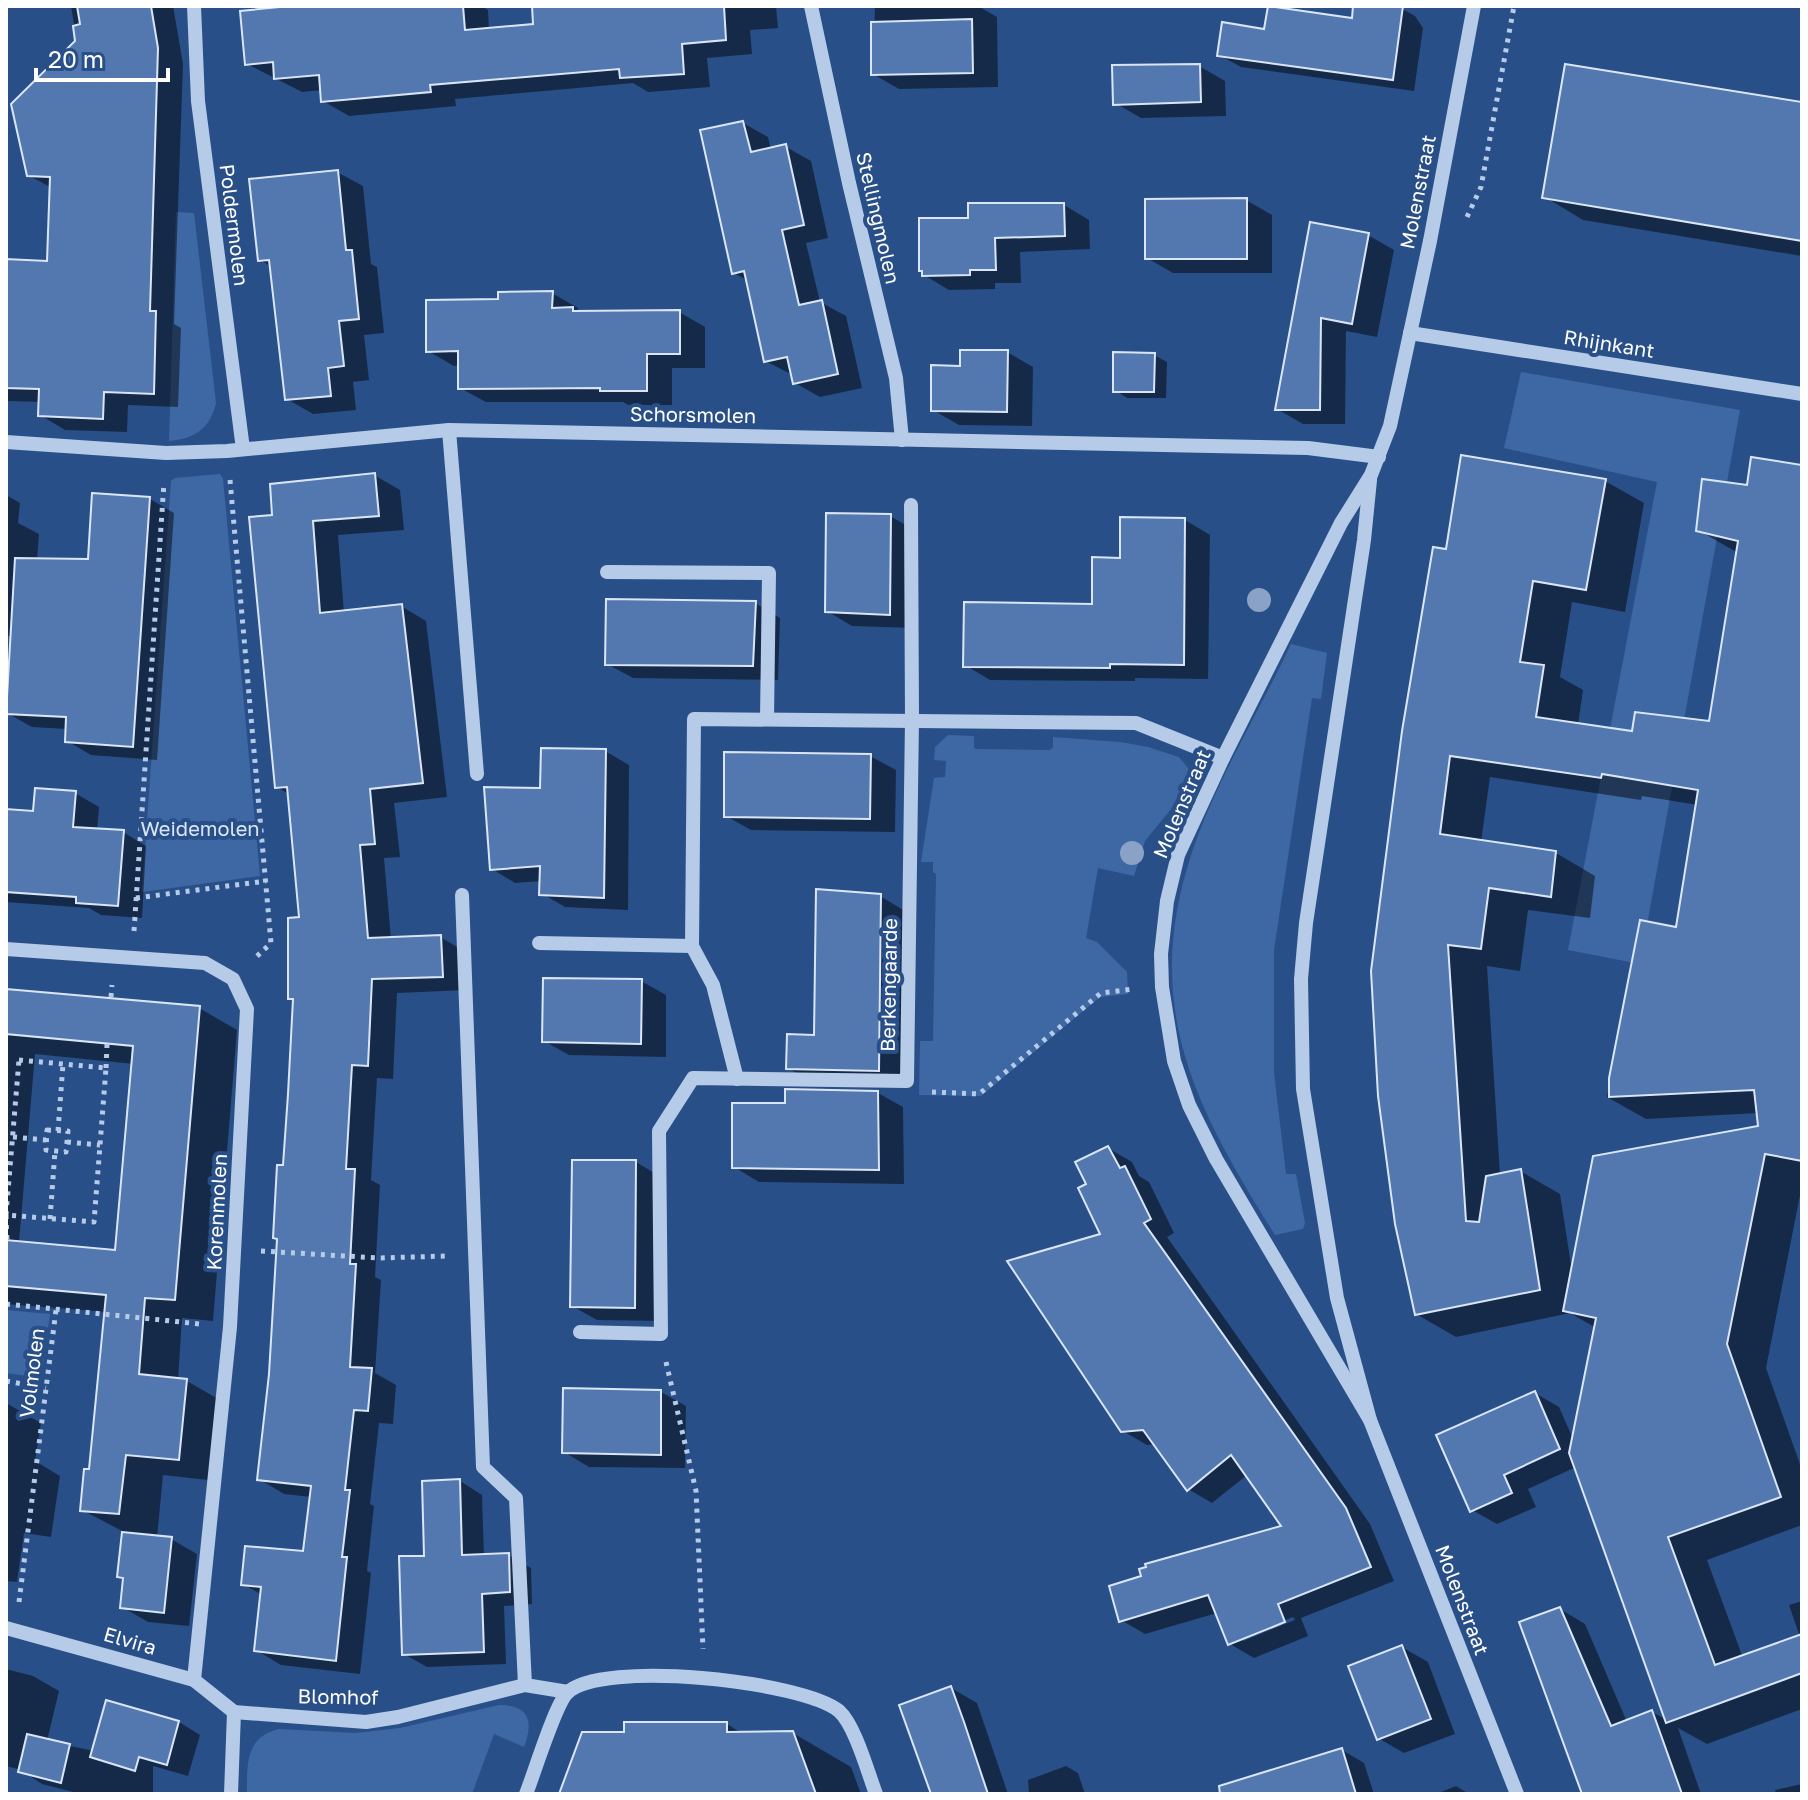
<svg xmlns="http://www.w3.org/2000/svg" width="1808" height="1800" font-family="'Golos Text',sans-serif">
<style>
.green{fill:#3e68a4}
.shadow{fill:#0007;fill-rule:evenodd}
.building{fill:#5278af;stroke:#dae6f7;stroke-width:2}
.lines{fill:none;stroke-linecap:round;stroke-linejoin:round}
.path{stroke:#b6cbe8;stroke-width:5;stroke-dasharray:4 6;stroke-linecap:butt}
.minor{stroke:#b6cbe8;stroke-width:14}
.tree{fill:#8aa2c5}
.labels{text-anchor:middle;stroke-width:8;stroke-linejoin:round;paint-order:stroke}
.street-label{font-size:20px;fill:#fff;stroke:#294f88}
.park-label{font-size:20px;fill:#dae6f7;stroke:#294f88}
</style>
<rect width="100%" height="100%" fill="#294f88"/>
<g class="green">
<path d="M 176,212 L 194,213 L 216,403 C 210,429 194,439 169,441 Z"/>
<polygon points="1521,372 1740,410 1640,964 1568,950 1657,482 1504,448"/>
<polygon points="220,474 223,479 260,876 142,892 171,481 175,478"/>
<path d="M 1291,644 L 1327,653 L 1321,699 L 1312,698 L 1274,950 L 1274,1073 L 1286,1174 L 1296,1174 L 1305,1223 L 1303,1229 L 1275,1235 C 1188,1096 1137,995 1200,830 C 1225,766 1262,706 1291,644 Z"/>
<polygon points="948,735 974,736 974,748 977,749 1050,750 1053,747 1053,737 1120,742 1148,747 1179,757 1191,772 1171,809 1145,841 1134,876 1098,868 1086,938 1097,942 1127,972 1128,994 1100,997 981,1096 919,1095 920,1041 933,1041 936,874 933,872 933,862 921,862 934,778 945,777 946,761 934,760 935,747"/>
<polygon points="6,1310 50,1314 41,1378 6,1373"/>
<path d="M 499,1705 C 529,1705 534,1721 524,1747 L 494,1734 L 472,1794 L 247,1794 C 247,1765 245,1737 279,1729 L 356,1733 L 400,1728 Z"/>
</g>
<g class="shadow">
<polygon points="71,6 173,6 183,64 174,324 181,328 178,407 128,405 127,432 65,430 40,415 41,402 6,401 6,261 49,263 52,188 28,175 77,42"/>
<polygon points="326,6 481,6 488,10 489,30 535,26 534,6 776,6 778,28 750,30 752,54 707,58 710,87 648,92 633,83 455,99 456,106 349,116 323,101 322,90 302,92 247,64"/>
<polygon points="875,6 978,6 997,17 998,87 899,89 873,74"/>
<polygon points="1355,6 1397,6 1415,16 1423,28 1414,91 1241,67 1219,55 1266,31 1353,20"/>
<polygon points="1199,66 1225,81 1226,116 1141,118 1115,103"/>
<polygon points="1802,105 1802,256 1583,220 1545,197"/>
<polygon points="743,123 768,137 771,150 786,147 811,161 828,238 806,243 820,302 846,316 862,388 820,397 795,383 793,375 765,361 748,281 734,273"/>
<polygon points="337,172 363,186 371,264 377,267 384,333 364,335 369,380 353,382 356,410 313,414 287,399 272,267 260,260"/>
<polygon points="1246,200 1272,215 1272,273 1173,273 1147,258"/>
<polygon points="1064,205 1089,220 1090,249 1020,252 1021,283 995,283 995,289 949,290 924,275 970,220"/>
<polygon points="1312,224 1368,235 1394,250 1377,337 1346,331 1345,424 1303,424 1277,409"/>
<polygon points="552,293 578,308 578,313 679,312 705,327 705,368 672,368 672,405 628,405 623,402 486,402 460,388 460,365 454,366 428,351 500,301"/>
<polygon points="1007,352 1033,367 1032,426 959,425 933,410 962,368"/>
<polygon points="1154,355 1167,362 1166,398 1127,398 1115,390"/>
<path d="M 1802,467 L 1802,1185 L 1766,1368 L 1802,1470 L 1802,1525 L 1707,1560 L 1743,1658 L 1800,1637 L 1789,1605 L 1802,1601 L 1802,1709 L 1707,1744 L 1678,1728 L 1701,1794 L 1584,1794 L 1560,1609 L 1585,1624 L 1627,1722 L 1652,1712 L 1667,1720 L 1576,1467 L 1528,1489 L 1536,1507 L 1497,1524 L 1472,1510 L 1535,1393 L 1559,1407 L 1574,1441 L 1596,1328 L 1570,1313 L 1456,1337 L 1416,1314 L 1447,552 L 1605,481 L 1644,503 L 1625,612 L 1572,602 L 1560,677 L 1583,690 L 1578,725 L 1634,733 L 1711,723 L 1738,553 L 1698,530 L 1749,488 ZM 1490,777 L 1641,800 L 1642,796 L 1698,805 L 1678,929 L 1642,922 L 1607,1097 L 1646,1119 L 1758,1113 L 1760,1127 L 1572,1271 L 1560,1194 L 1520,1171 L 1500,1175 L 1487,966 L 1520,971 L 1528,910 L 1590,918 L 1595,876 L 1556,853 L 1481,842 Z"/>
<polygon points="374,475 400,490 404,530 338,535 344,613 401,606 426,621 447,797 394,803 400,857 384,858 391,939 440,937 466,952 467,990 397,993 393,1079 377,1078 371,1180 380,1185 375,1277 381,1280 375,1373 396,1385 393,1424 379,1423 370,1504 374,1506 367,1571 371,1573 360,1674 281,1665 256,1650 262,1595 243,1584 304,1554 311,1497 284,1494 259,1479 271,1374 285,1167 294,1001 290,998 301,919 290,795 277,787 275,517"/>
<polygon points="6,495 20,503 18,523 39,534 37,560 90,561 150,499 174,513 157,760 91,755 67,741 67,729 32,727 7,713 10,636 6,636"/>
<polygon points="890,516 916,531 914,628 852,626 827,611"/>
<polygon points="1185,520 1210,535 1208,679 1135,678 1135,681 990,680 965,665 1094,606 1122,560"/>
<polygon points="755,603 780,618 778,680 633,678 607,664"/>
<polygon points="605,751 629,765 628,910 565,907 541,893 541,881 515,883 492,869 542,790"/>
<polygon points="870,756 896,770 895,832 751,830 726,816"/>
<polygon points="75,793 99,807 97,831 123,832 146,846 142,918 101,915 89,908 6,902 6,811 35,813"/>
<polygon points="880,896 905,911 903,1084 813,1083 788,1068 816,1037"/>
<polygon points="641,981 666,995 666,1057 569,1055 544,1041"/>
<path d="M 6,992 L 199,1008 L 237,1030 L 213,1321 L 182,1318 L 178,1380 L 187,1381 L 225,1403 L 217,1481 L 163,1475 L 157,1538 L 171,1539 L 197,1554 L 189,1626 L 148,1622 L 122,1607 L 125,1579 L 119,1576 L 124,1532 L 82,1510 L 91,1471 L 107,1312 L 6,1304 ZM 35,1054 L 134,1064 L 117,1253 L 19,1242 Z"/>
<polygon points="878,1093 903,1107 904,1184 759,1182 734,1167 787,1105"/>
<path d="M 1108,1148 L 1132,1162 L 1139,1176 L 1149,1182 L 1174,1233 L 1167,1237 L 1370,1524 L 1394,1581 L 1301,1618 L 1308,1636 L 1254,1658 L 1230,1644 L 1217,1613 L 1145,1634 L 1121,1620 L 1284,1527 L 1247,1475 L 1212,1503 L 1188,1489 L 1156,1444 L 1147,1445 L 1123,1431 L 1103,1235 L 1089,1185 ZM 1293,1617 L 1295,1620 L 1243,1641 L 1243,1637 Z"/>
<polygon points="636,1162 661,1177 660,1321 597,1320 572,1306"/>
<polygon points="661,1392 686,1406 685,1468 589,1467 564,1452"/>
<polygon points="6,1403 41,1423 35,1461 60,1476 51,1537 24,1533 17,1582 6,1581"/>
<polygon points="460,1481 482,1495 484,1556 508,1555 531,1568 532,1604 504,1606 506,1664 427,1667 404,1654"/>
<polygon points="1402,1647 1428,1662 1455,1734 1404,1753 1378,1738"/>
<polygon points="6,1669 33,1676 59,1691 47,1741 94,1751 179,1722 200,1735 188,1776 153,1766 153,1794 81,1794 42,1784 21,1770 6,1766"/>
<polygon points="951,1688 977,1703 1008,1794 933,1794"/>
<polygon points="727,1724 743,1734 793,1733 851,1767 861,1794 561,1794 626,1734"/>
<polygon points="1342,1750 1364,1763 1374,1794 1272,1794"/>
<polygon points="1066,1766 1078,1773 1085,1794 1029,1794 1028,1780"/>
<polygon points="1802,1784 1802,1794 1776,1794 1775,1790"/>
<polygon points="1456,1786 1469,1794 1436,1794"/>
</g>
<g class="building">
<polygon points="77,6 151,6 158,48 150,311 156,311 154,394 104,392 103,419 38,416 39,389 6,388 6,259 47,261 50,177 27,176 11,104 75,41 73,26 80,24"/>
<polygon points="290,6 463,6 465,30 533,24 532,6 724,6 726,40 682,44 684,74 620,78 619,69 430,85 431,92 321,102 319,75 274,79 273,62 245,65 240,11"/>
<polygon points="1268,6 1352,18 1353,6 1403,6 1393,80 1217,56 1222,22 1264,29"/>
<polygon points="972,19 973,73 871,75 871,22"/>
<polygon points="1200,64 1201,102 1113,105 1112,65"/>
<polygon points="1565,64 1802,102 1802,241 1542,198"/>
<polygon points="743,121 751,152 786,144 804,225 782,230 799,305 822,300 838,374 793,384 787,357 764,362 744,271 732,274 700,130"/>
<polygon points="338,170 346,250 352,250 359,319 339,321 344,366 328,368 331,396 285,400 269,260 258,261 249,179"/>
<polygon points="1247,198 1247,259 1145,259 1145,199"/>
<polygon points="968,203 1064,203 1065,236 995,238 996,270 970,270 970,275 922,276 922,271 919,271 919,218 968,218"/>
<polygon points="1310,222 1369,233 1352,324 1321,318 1320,410 1275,410"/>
<polygon points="553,291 552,308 573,307 573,311 680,310 680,354 647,354 647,391 600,391 600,388 458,389 458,351 426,352 426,300 498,299 498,292"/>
<polygon points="960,350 1008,350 1007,412 931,411 931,365 960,366"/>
<polygon points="1113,352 1155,353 1154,392 1113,392"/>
<polygon points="1461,455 1606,479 1586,590 1533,581 1520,662 1544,665 1536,717 1632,731 1635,712 1709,721 1738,541 1696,531 1702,479 1747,485 1751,457 1802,465 1802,1161 1765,1154 1727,1344 1781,1497 1668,1537 1715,1665 1802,1634 1802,1673 1666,1723 1569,1453 1596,1318 1563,1311 1593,1156 1758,1126 1754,1090 1609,1097 1609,1078 1640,920 1676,927 1698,790 1602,774 1601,778 1450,756 1440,834 1556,851 1551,897 1489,888 1481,949 1448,945 1466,1221 1479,1222 1486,1176 1521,1169 1540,1290 1415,1315 1395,1224 1378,1096 1371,971 1402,731 1433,547 1446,549"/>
<polygon points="375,473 379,516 313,521 320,613 402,604 423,783 370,789 375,844 360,845 368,938 441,935 443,977 372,979 368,1066 352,1065 346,1169 355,1169 350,1264 356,1264 350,1367 372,1368 368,1411 354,1410 345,1490 350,1490 342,1557 347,1557 336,1661 254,1651 261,1587 241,1585 245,1546 303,1551 311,1486 257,1480 269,1374 277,1239 273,1238 277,1165 283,1165 288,1094 293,999 288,999 288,918 299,917 287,787 275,788 249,517 272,515 270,484"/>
<polygon points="92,493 150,497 133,747 65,742 66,717 6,714 15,558 88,559"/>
<polygon points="826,513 891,514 890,615 825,612"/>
<polygon points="1120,517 1185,518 1184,665 1110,664 1110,668 963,667 964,602 1092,604 1092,557 1120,558"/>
<polygon points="606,599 756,601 753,666 605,665"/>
<polygon points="541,748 606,749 604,898 539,895 540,866 490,870 484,787 540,788"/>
<polygon points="724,752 871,754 870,819 724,817"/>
<polygon points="35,788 76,791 73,827 124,830 118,906 76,903 76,897 6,892 6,809 33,811"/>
<polygon points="816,889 881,894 879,1071 786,1069 787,1034 814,1035"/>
<polygon points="543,978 642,979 641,1044 542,1042"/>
<polygon points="6,989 200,1006 175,1300 145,1298 139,1374 187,1379 179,1460 126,1455 119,1514 80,1511 84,1469 89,1469 106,1295 6,1286 6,1240 115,1250 133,1046 6,1034"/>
<polygon points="785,1089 878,1091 879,1170 732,1168 732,1103 785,1103"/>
<polygon points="1108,1146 1120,1168 1125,1166 1151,1219 1144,1223 1346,1508 1371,1567 1278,1604 1285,1622 1228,1645 1208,1595 1119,1622 1109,1586 1141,1576 1139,1569 1146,1567 1145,1564 1281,1526 1231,1455 1187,1491 1143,1430 1121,1432 1007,1261 1100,1234 1078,1188 1086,1184 1075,1162"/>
<polygon points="572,1160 636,1160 635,1308 570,1307"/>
<polygon points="563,1388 661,1390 661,1455 562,1453"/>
<polygon points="1535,1391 1560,1449 1504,1475 1512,1493 1470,1512 1436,1435"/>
<polygon points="460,1479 462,1555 509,1553 510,1592 482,1594 484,1652 402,1655 399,1556 424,1556 422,1481"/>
<polygon points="122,1532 172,1537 164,1613 120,1608 123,1578 117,1577"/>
<polygon points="1560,1607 1611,1726 1652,1710 1682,1794 1582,1794 1519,1622"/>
<polygon points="1402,1645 1431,1719 1377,1740 1348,1666"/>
<polygon points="951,1686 964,1722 988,1794 931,1794 899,1705"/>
<polygon points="106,1700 179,1721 167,1765 139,1757 135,1771 90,1757"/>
<polygon points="624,1722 727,1722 727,1732 793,1731 816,1794 559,1794 582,1732 624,1732"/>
<polygon points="27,1734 70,1744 61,1783 18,1772"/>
<polygon points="1342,1748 1356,1794 1220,1794 1219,1786"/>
</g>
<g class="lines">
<g class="path">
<polyline points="1467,217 1481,187 1514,6"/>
<polyline points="230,480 271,943 253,960"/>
<polyline points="136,898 266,881"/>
<polyline points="134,931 164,482"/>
<polyline points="111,997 112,985"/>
<polygon points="19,1060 106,1068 94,1222 6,1215"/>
<polyline points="106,1068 107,1044"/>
<polyline points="932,1092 979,1094 1101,993 1134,989"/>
<polygon points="47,1130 68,1131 66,1152 46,1150"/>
<polyline points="58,1131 63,1064"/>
<polyline points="13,1137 46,1140"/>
<polyline points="67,1142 100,1145"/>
<polyline points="6,1215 7,1240"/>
<polyline points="50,1219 55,1151"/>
<polyline points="261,1251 379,1258 446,1256"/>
<polyline points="6,1304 200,1324"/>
<polyline points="666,1362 696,1491 703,1649"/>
<polyline points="6,1381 46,1388"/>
<polyline points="19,1602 56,1310"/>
</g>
<g class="minor">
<polyline points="194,6 198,101 243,449"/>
<polyline points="811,6 849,183 896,378 902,440"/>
<polyline points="1410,333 1802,394"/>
<polyline points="449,430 477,774"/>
<polyline points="6,442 166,453 227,451 449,430 1308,448 1379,457"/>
<polyline points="1370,480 1364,540 1306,923 1301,979 1303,1089 1337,1298 1370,1420 1517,1794"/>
<polyline points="607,572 769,573 767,719"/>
<polyline points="462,895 483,1467 516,1498 525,1685"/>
<polyline points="539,943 692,946"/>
<polyline points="6,949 205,963 233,979 247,1009 230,1327 194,1680"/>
<polyline points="737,1079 713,985 692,946 694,719 1136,723 1223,758"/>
<polyline points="580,1332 661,1334 659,1131 693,1078 907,1081 912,720 911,505"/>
<polyline points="1370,1420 1216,1159 1189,1105 1174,1061 1162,987 1161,954 1167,901 1178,855 1223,758 1341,523 1371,475 1390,426 1430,241 1474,6"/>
<polyline points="6,1628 194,1680 234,1712"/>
<polyline points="234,1712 366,1722 398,1717 525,1685 568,1692"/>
<polyline points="231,1794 234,1712"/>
<path d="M 526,1794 C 534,1774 555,1705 567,1693 C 601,1659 802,1681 839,1711 C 855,1725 868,1773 876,1794"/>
</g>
</g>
<g class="tree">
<circle cx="1259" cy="600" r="12"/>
<circle cx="1132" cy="853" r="12"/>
</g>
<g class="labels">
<g class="street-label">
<text transform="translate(1418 192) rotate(-79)" y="7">Molenstraat</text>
<text transform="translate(878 218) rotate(77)" y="7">Stellingmolen</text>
<text transform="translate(234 225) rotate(83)" y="7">Poldermolen</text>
<text transform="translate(1609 344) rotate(9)" y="7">Rhijnkant</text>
<text transform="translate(693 415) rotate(1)" y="7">Schorsmolen</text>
<text transform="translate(1182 804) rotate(-67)" y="7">Molenstraat</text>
<text transform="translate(889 985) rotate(-89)" y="7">Berkengaarde</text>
<text transform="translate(217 1212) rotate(-87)" y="7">Korenmolen</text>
<text transform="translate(32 1373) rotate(-83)" y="7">Volmolen</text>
<text transform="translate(1462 1600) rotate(69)" y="7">Molenstraat</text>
<text transform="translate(130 1641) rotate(16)" y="7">Elvira</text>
<text transform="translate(338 1697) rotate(1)" y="7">Blomhof</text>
</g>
<g class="park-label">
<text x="200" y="836">Weidemolen</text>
</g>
</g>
<rect width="1808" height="1800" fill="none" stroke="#ffffff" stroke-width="16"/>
<path d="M36 68v12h132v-12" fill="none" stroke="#ffffff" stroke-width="4"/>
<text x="48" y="68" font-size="24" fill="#ffffff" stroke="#294f88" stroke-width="6" paint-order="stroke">20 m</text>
</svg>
